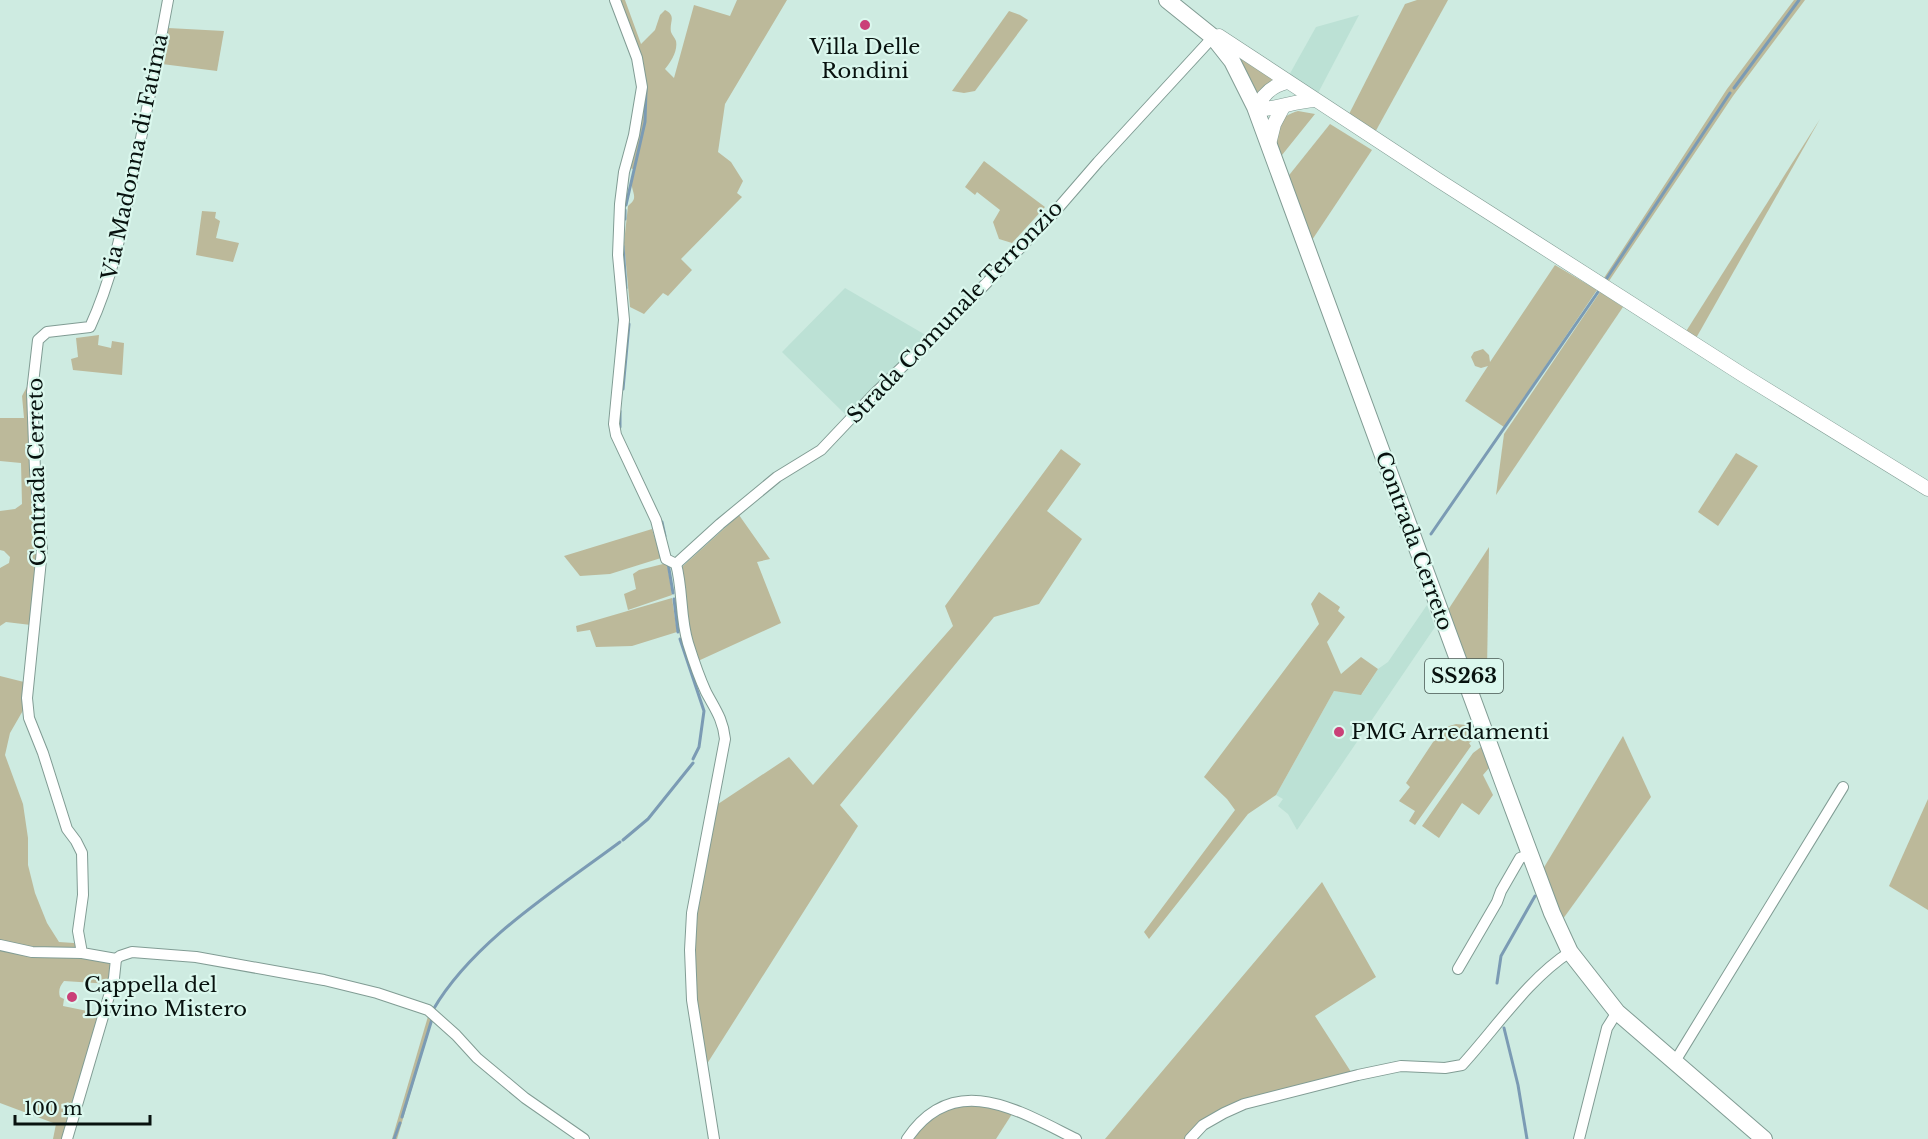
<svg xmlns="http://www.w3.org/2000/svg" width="1928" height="1139" font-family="'Libre Baskerville',serif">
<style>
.built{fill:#bce1d5}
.green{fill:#bcb99a}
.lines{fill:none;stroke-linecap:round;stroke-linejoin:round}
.stream{stroke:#7b9bb4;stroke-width:3}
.minor-casing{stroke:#819c94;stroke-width:12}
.tertiary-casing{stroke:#819c94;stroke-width:15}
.primary-casing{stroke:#819c94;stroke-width:18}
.minor{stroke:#fff;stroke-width:10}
.tertiary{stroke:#fff;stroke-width:14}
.primary{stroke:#fff;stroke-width:16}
.poi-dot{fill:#ca4078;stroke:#dbf8ee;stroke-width:2}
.labels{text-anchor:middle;stroke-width:4.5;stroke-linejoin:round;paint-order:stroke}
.shield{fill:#dbf8ee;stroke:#475752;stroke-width:1.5}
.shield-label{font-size:20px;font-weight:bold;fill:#08120f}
.poi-label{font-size:21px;fill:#08120f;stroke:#dbf8ee;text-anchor:start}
.street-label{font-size:21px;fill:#08120f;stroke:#dbf8ee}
</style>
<rect width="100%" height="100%" fill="#ceebe1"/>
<g class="built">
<polygon points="1359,15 1317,95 1288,77 1316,27"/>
<polygon points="845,288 929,337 849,418 782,352"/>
<polygon points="1427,605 1435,627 1297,830 1288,814 1278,806 1283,799 1276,795 1334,691 1362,694 1378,669 1388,662"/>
</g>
<g class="green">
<path d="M 619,0 L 625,0 L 641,44 L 655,30 L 660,15 L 665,10 C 677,16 669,22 671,32 C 672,35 675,38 676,41 C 678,51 671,62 665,69 L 674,78 L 694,5 L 730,16 L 737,0 L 787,0 L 725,104 L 718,152 L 731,162 L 743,181 L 737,193 L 742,197 L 681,259 L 692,270 L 668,296 L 663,293 L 644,314 L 630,307 L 624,243 L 628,206 C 637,199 634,196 632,187 C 631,182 634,175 635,170 L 628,167 L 643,88 Z"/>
<polygon points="1417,0 1448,0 1373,136 1347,118 1405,4"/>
<polygon points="1794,0 1805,0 1733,96 1607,284 1602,281 1727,89"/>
<polygon points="1009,11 1020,15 1028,20 975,91 964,93 952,91"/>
<polygon points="168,28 224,31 217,71 162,64"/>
<polygon points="1235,55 1276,81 1259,98"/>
<path d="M 1298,111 L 1315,114 L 1278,160 C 1274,136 1269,120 1298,111 Z"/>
<polygon points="1820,119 1695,340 1685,333"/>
<polygon points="1330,124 1372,150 1310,243 1286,179"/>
<polygon points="984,161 1045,207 1012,243 999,239 993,222 1000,210 977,192 975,195 965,187"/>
<polygon points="202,211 216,212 215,218 220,221 216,238 239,243 233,262 196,255"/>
<polygon points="1555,265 1597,290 1504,427 1465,401 1488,366 1481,368 1475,366 1471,357 1474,352 1483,349 1489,355 1490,362"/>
<polygon points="1600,292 1623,307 1496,495 1504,434"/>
<polygon points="99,335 98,345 111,348 112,341 124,343 122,375 73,370 71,359 78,357 76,338"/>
<polygon points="29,383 39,548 31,625 6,622 0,626 0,568 9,563 10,557 4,551 0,550 0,511 15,509 22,504 21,463 0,461 0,418 24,418 22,396"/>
<polygon points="1061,449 1081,464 1047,511 1082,539 1039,604 994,617 840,805 858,826 705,1067 694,989 695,918 715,806 789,757 813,785 953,626 945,606"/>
<polygon points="1736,453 1758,466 1718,526 1698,512"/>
<polygon points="739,515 770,559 757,562 781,623 698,661 690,636 681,571 683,566"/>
<polygon points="652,529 661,558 610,574 580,576 564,556"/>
<polygon points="1489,547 1487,670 1473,690 1446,613"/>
<polygon points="667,563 672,595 628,610 624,594 636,589 633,574 639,570"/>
<polygon points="1319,592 1340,607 1338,611 1345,617 1327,642 1341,674 1361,657 1378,669 1361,695 1334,691 1276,795 1248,814 1149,939 1144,932 1235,810 1227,799 1204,777 1319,624 1311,604"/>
<polygon points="672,598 677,632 632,646 596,647 590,630 577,632 576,626"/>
<path d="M 0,676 L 24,682 L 25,707 L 10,733 L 5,755 L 23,804 L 28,838 L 28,865 L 35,893 L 47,923 L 59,942 L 74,943 L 83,957 L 109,963 L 113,969 L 110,984 L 64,981 C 60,986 58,990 60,997 L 64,999 L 63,1006 L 102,1014 L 65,1139 L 53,1139 L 56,1124 L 0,1103 Z"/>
<polygon points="1456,724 1466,725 1472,741 1469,743 1471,746 1415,825 1409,821 1415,811 1399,801 1410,787 1406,783 1439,733 1446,727"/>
<polygon points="1623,736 1651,797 1560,923 1540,874"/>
<polygon points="1481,747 1489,768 1483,775 1493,795 1479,815 1462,803 1439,838 1422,826 1473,753"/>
<polygon points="1928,799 1928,910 1889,886"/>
<polygon points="1322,882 1376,977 1315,1016 1353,1075 1263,1097 1185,1139 1105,1139"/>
<polygon points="429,1013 433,1017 397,1139 392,1139"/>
<polygon points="956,1106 989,1106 1012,1114 996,1139 910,1139 927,1121"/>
</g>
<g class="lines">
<g class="stream">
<polyline points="1734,88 1799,0"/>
<polyline points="626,205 645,122 646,89"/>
<polyline points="625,219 625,210"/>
<polyline points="623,246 626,288"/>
<polyline points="1605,281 1730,93"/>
<polyline points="623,389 629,324"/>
<polyline points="620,427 620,411"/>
<polyline points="662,522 665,536"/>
<polyline points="1431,534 1598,292"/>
<polyline points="668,563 673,593"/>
<polyline points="674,599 678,632"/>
<polyline points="680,639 704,711 699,747 693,759"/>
<polyline points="623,840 648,819 693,763"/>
<polyline points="1497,983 1501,956 1535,896"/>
<path d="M 433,1010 C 473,941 557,889 620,842"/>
<polyline points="1504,1028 1518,1085 1527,1139"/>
<polyline points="402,1117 432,1019"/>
<polyline points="394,1139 400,1123"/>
</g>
<g class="minor-casing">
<g id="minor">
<path d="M 615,0 L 637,58 L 642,87 L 634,135 L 624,172 L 620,204 L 618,255 L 624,320 L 614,424 L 616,435 L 656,520 L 666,559 L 676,564 C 683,590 680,617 688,643 C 693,659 699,677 706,692 C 715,709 723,719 725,739 L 692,913 L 690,950 L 692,1000 L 714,1139"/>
<polyline points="676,564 720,524 777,477 821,450 874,394 945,326 1053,214 1098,162 1213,37"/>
<polyline points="0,945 32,952 82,953"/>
<polyline points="116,959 120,956 132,952 196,957 324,980 377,993 428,1010 456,1035 477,1058 525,1098 584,1139"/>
<polyline points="1458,969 1497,902 1501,891 1520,858 1530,854"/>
<polyline points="1674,1063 1843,787"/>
<path d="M 67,1139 L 107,1003 L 114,978 L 116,959 L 82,953 L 78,931 L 83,895 L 82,853 L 76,841 L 67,829 L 43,753 L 29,718 L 27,698 L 42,550 L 35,470 L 32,392 L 38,340 L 47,332 L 90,327 C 114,275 124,219 136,163 C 147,109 158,55 168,0"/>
<path d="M 907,1139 C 954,1069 1019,1111 1076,1139"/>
<path d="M 1190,1139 L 1203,1125 L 1224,1113 L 1244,1104 L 1358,1075 L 1401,1066 L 1445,1068 L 1462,1065 C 1496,1028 1528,979 1570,952"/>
<polyline points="1579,1139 1607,1028 1617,1012"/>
</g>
</g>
<g class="tertiary-casing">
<g id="tertiary">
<polyline points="1214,37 1219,36 1438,180 1743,375 1928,489"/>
<path d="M 1287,82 C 1271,86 1262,95 1256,110 C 1277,109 1295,101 1315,100"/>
<polyline points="1269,144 1274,124 1283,107"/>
</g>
</g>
<g class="primary-casing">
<polyline id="primary" points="1167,0 1213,37 1232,61 1255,107 1503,782 1552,913 1570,952 1617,1012 1764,1139"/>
</g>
<use href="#minor" class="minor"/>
<use href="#tertiary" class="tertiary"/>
<use href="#primary" class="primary"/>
</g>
<g class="poi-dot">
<circle cx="865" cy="25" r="6"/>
<circle cx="1339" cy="732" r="6"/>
<circle cx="72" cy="997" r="6"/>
</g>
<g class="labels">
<rect class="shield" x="1425" y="659" width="78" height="34" rx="4.5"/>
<g class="shield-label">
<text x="1464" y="683">SS263</text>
</g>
<g class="poi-label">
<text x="865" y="54" text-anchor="middle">Villa Delle<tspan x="865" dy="24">Rondini</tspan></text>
<text x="1351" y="739">PMG Arredamenti</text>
<text x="84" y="992">Cappella del<tspan x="84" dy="24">Divino Mistero</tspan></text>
</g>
<g class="street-label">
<text transform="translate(135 157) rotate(-78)" y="7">Via Madonna di Fatima</text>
<text transform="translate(955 312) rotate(-46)" y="7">Strada Comunale Terronzio</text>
<text transform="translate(37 472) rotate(-91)" y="7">Contrada Cerreto</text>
<text transform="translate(1414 541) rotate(70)" y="7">Contrada Cerreto</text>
</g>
</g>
<path d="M15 1115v9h135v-9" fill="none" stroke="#08120f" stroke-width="3"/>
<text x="24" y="1115" font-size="18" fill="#08120f" stroke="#dbf8ee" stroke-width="4.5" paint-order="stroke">100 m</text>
</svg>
